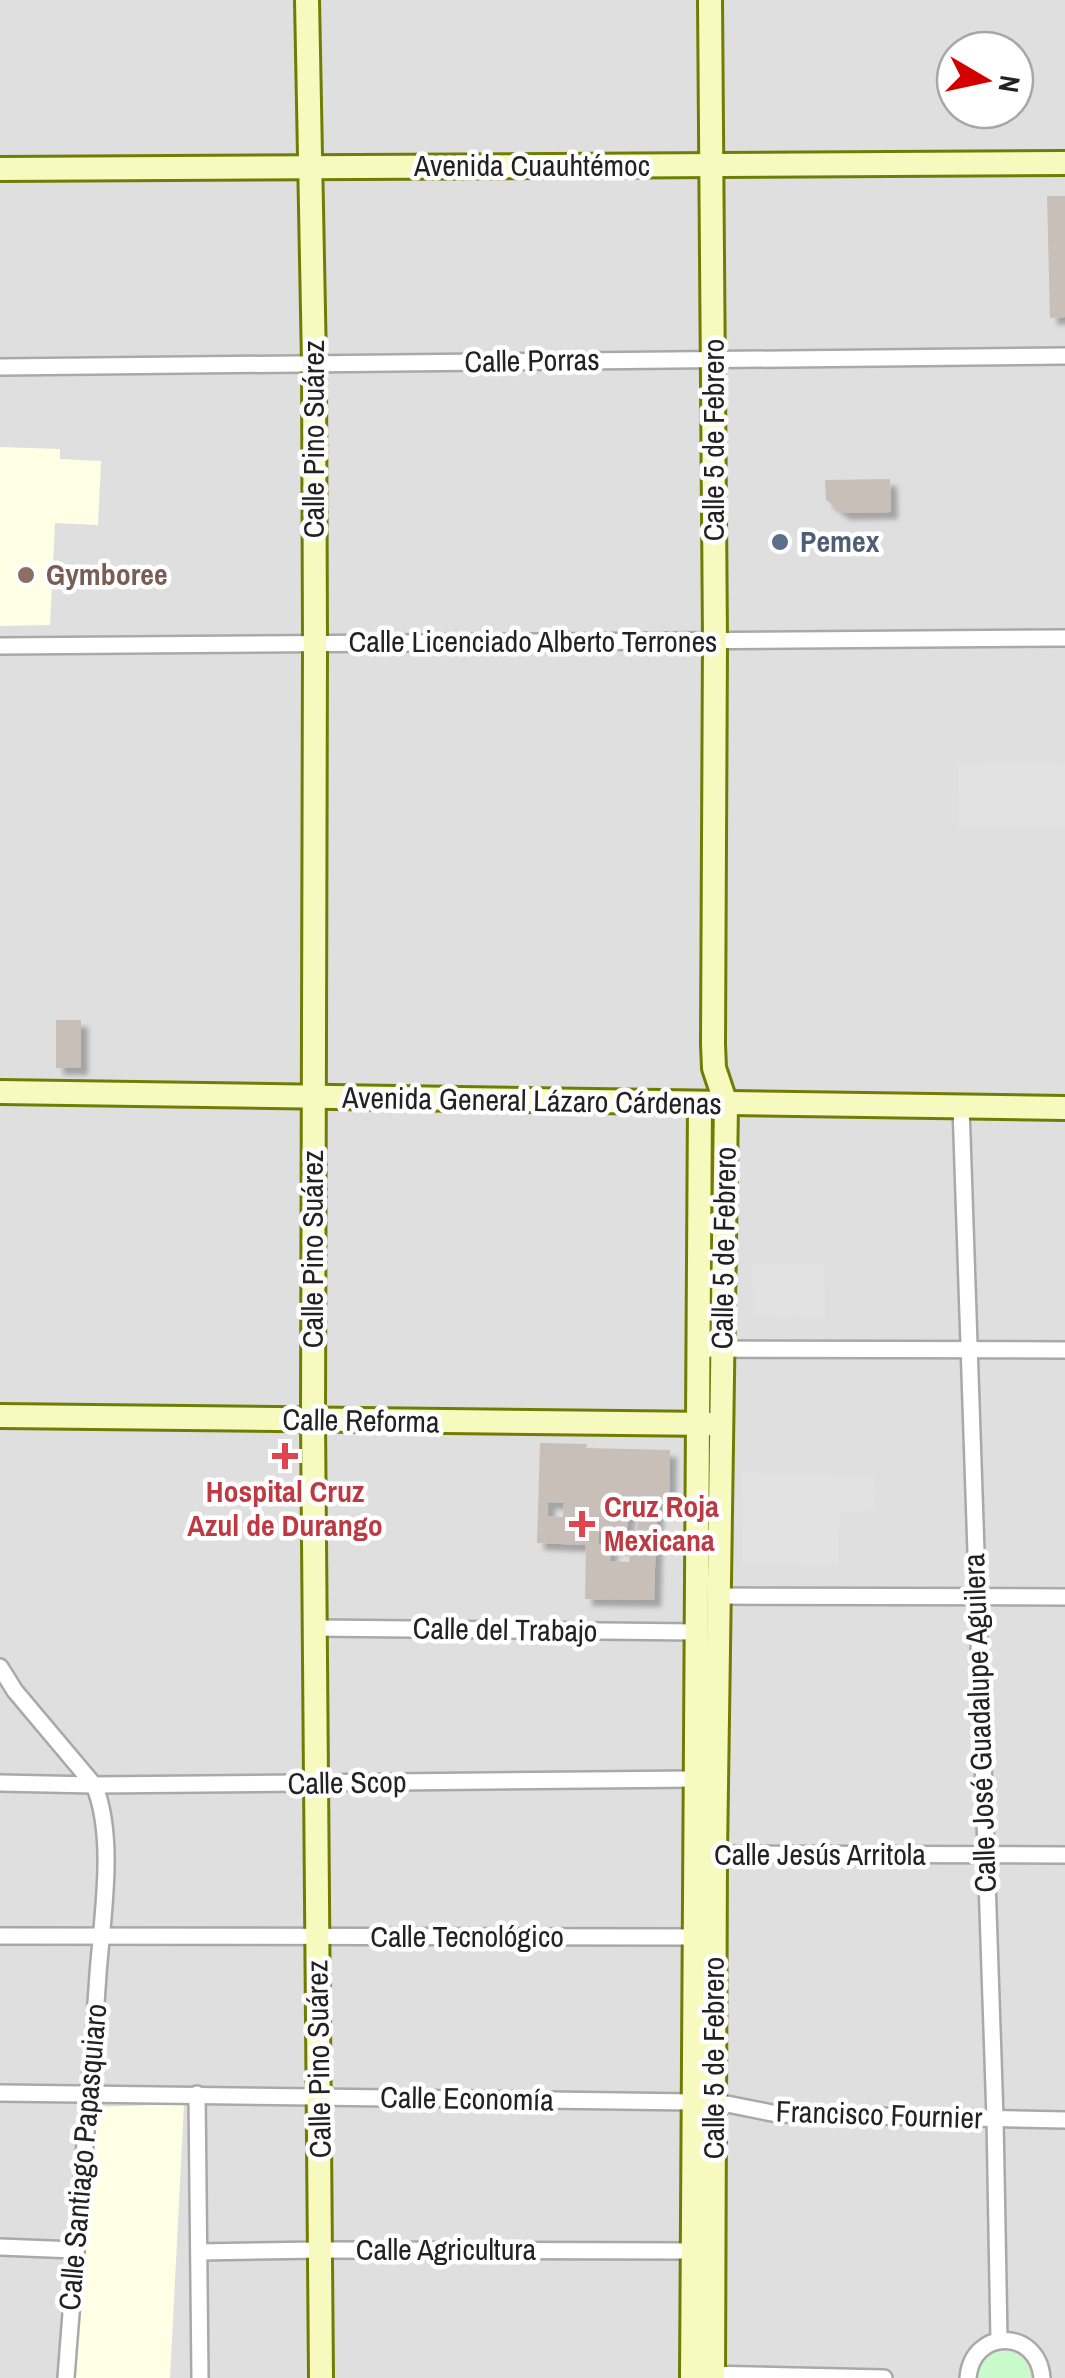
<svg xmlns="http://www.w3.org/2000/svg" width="1065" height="2378" font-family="'Archivo Narrow',sans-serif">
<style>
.residential{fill:#e0dfdf;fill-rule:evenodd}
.education{fill:#ffffe5}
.park{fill:#c8facc}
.parking{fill:#e2e2e2}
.building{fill:#c7bfb8;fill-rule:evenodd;filter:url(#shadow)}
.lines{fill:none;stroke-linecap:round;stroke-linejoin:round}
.street-casing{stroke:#a9a9a9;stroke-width:20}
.secondary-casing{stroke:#707d05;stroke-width:28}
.street{stroke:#fff;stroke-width:15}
.secondary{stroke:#f7fabf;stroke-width:22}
.service-dot{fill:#5c6f8a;stroke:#fff;stroke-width:4}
.education-dot{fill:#8d6e63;stroke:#fff;stroke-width:4}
.health-dot{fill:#e0444e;stroke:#fff;stroke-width:4}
.labels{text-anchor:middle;stroke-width:9;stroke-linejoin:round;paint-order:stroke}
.street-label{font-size:30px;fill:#222;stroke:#fff}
.service-label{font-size:30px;font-weight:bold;fill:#4e5e75;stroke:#fff;text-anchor:start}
.education-label{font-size:30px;font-weight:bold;fill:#785e54;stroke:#fff;text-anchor:start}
.health-label{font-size:30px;font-weight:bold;fill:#be3a42;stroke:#fff}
</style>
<defs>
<filter id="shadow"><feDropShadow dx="7" dy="7" stdDeviation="2.5" flood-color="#0004"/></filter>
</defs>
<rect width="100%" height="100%" fill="#f2efe9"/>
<path class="residential" d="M 0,0 L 1065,0 L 1065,2378 L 0,2378 ZM 955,50 L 1015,50 L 1015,110 L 955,110 Z"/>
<g class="education">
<polygon points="0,447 60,449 60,459 101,461 98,525 55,523 50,625 0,626"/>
<polygon points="184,2104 170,2378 70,2378 95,2107"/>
</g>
<path class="park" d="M 1004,2350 C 1020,2353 1029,2361 1031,2378 L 978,2378 C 979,2362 988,2353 1004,2350 Z"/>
<g class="parking">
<polygon points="1065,763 1065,828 959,828 958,764"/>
<polygon points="752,1264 824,1264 825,1318 753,1315"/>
<polygon points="743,1473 874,1477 876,1510 839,1512 838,1565 742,1563"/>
</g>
<g class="building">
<polygon points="1047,196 1065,196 1065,317 1050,318"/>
<polygon points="890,479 891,512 843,513 826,500 825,480"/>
<rect x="56" y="1020" width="25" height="48"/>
<path d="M 540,1443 L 587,1444 L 586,1448 L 670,1450 L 669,1504 L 657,1504 L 654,1600 L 585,1599 L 586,1545 L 537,1543 ZM 548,1502 L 564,1503 L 563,1517 L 548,1516 ZM 628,1513 L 638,1513 L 637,1535 L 627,1534 ZM 599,1531 L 614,1532 L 613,1547 L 630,1548 L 629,1562 L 610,1561 L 611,1545 L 598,1544 Z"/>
</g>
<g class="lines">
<g class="street-casing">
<g id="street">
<polyline points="0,367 1065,356"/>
<polyline points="0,646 1065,638"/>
<polyline points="961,1106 995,2118 999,2340"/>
<polyline points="698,1349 1065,1350"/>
<polyline points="718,1596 1065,1597"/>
<polyline points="314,1628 695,1632"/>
<path d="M 0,1667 L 15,1691 L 94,1785 C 116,1837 102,1918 98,1974 C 89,2109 76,2243 66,2378"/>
<polyline points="0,1783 94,1785 695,1779"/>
<polyline points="709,1854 1065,1855"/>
<polyline points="0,1936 694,1937"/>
<polyline points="0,2093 693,2102 727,2104 777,2114 1065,2120"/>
<polyline points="197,2094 200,2378"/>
<polyline points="0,2247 75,2250"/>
<polyline points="199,2252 320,2250 693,2251"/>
<polyline points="703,2374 884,2378"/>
<path d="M 968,2378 C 972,2328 1038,2328 1042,2378"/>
</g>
</g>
<g class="secondary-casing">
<g id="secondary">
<polyline points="307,0 314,363 315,644 313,1420 321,2378"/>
<polyline points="710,0 715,641 713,1044 714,1068 726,1104 715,1854 713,2378"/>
<polyline points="0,169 1065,163"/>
<polyline points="0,1092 1065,1108"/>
<polyline points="0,1416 713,1424"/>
<polyline points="692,2378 700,1103"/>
</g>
</g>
<use href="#street" class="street"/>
<use href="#secondary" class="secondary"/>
</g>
<circle class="service-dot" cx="780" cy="542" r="10"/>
<circle class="education-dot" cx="26" cy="575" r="10"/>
<g class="health-dot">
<path d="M280 1441h10v10h10v10h-10v10h-10v-10h-10v-10h10z"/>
<path d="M577 1509h10v10h10v10h-10v10h-10v-10h-10v-10h10z"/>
</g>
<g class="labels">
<g class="street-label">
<text x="532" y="176">Avenida Cuauhtémoc</text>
<text transform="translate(532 361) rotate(-1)" y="10">Calle Porras</text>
<text transform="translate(314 439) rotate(-90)" y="10">Calle Pino Suárez</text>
<text transform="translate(714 440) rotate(-90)" y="10">Calle 5 de Febrero</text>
<text x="533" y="652">Calle Licenciado Alberto Terrones</text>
<text transform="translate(532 1101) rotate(1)" y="10">Avenida General Lázaro Cárdenas</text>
<text transform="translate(724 1248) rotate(-89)" y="10">Calle 5 de Febrero</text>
<text transform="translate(313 1249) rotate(-90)" y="10">Calle Pino Suárez</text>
<text transform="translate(361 1421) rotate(1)" y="10">Calle Reforma</text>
<text transform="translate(505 1630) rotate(1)" y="10">Calle del Trabajo</text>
<text transform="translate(980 1723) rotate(-92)" y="10">Calle José Guadalupe Aguilera</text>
<text transform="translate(347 1783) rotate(-1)" y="10">Calle Scop</text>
<text x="820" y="1865">Calle Jesús Arritola</text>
<text x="467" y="1947">Calle Tecnológico</text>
<text transform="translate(714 2058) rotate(-90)" y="10">Calle 5 de Febrero</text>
<text transform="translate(319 2059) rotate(-91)" y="10">Calle Pino Suárez</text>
<text transform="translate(467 2099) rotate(1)" y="10">Calle Economía</text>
<text transform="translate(879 2115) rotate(2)" y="10">Francisco Fournier</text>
<text transform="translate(83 2157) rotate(-85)" y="10">Calle Santiago Papasquiaro</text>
<text x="446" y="2260">Calle Agricultura</text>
</g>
<g class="service-label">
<text x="800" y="552">Pemex</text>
</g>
<g class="education-label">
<text x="46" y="585">Gymboree</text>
</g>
<g class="health-label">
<text x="285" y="1502">Hospital Cruz<tspan x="285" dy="34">Azul de Durango</tspan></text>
<text x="604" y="1517" text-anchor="start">Cruz Roja<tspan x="604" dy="34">Mexicana</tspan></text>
</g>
</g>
<g transform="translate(985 80) rotate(99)"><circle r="48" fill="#ffffff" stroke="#a7a7a7" stroke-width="2.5"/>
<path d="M0-8L18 38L0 25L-18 38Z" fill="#d40000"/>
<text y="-15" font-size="28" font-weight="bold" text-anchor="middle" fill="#222222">N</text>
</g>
</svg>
